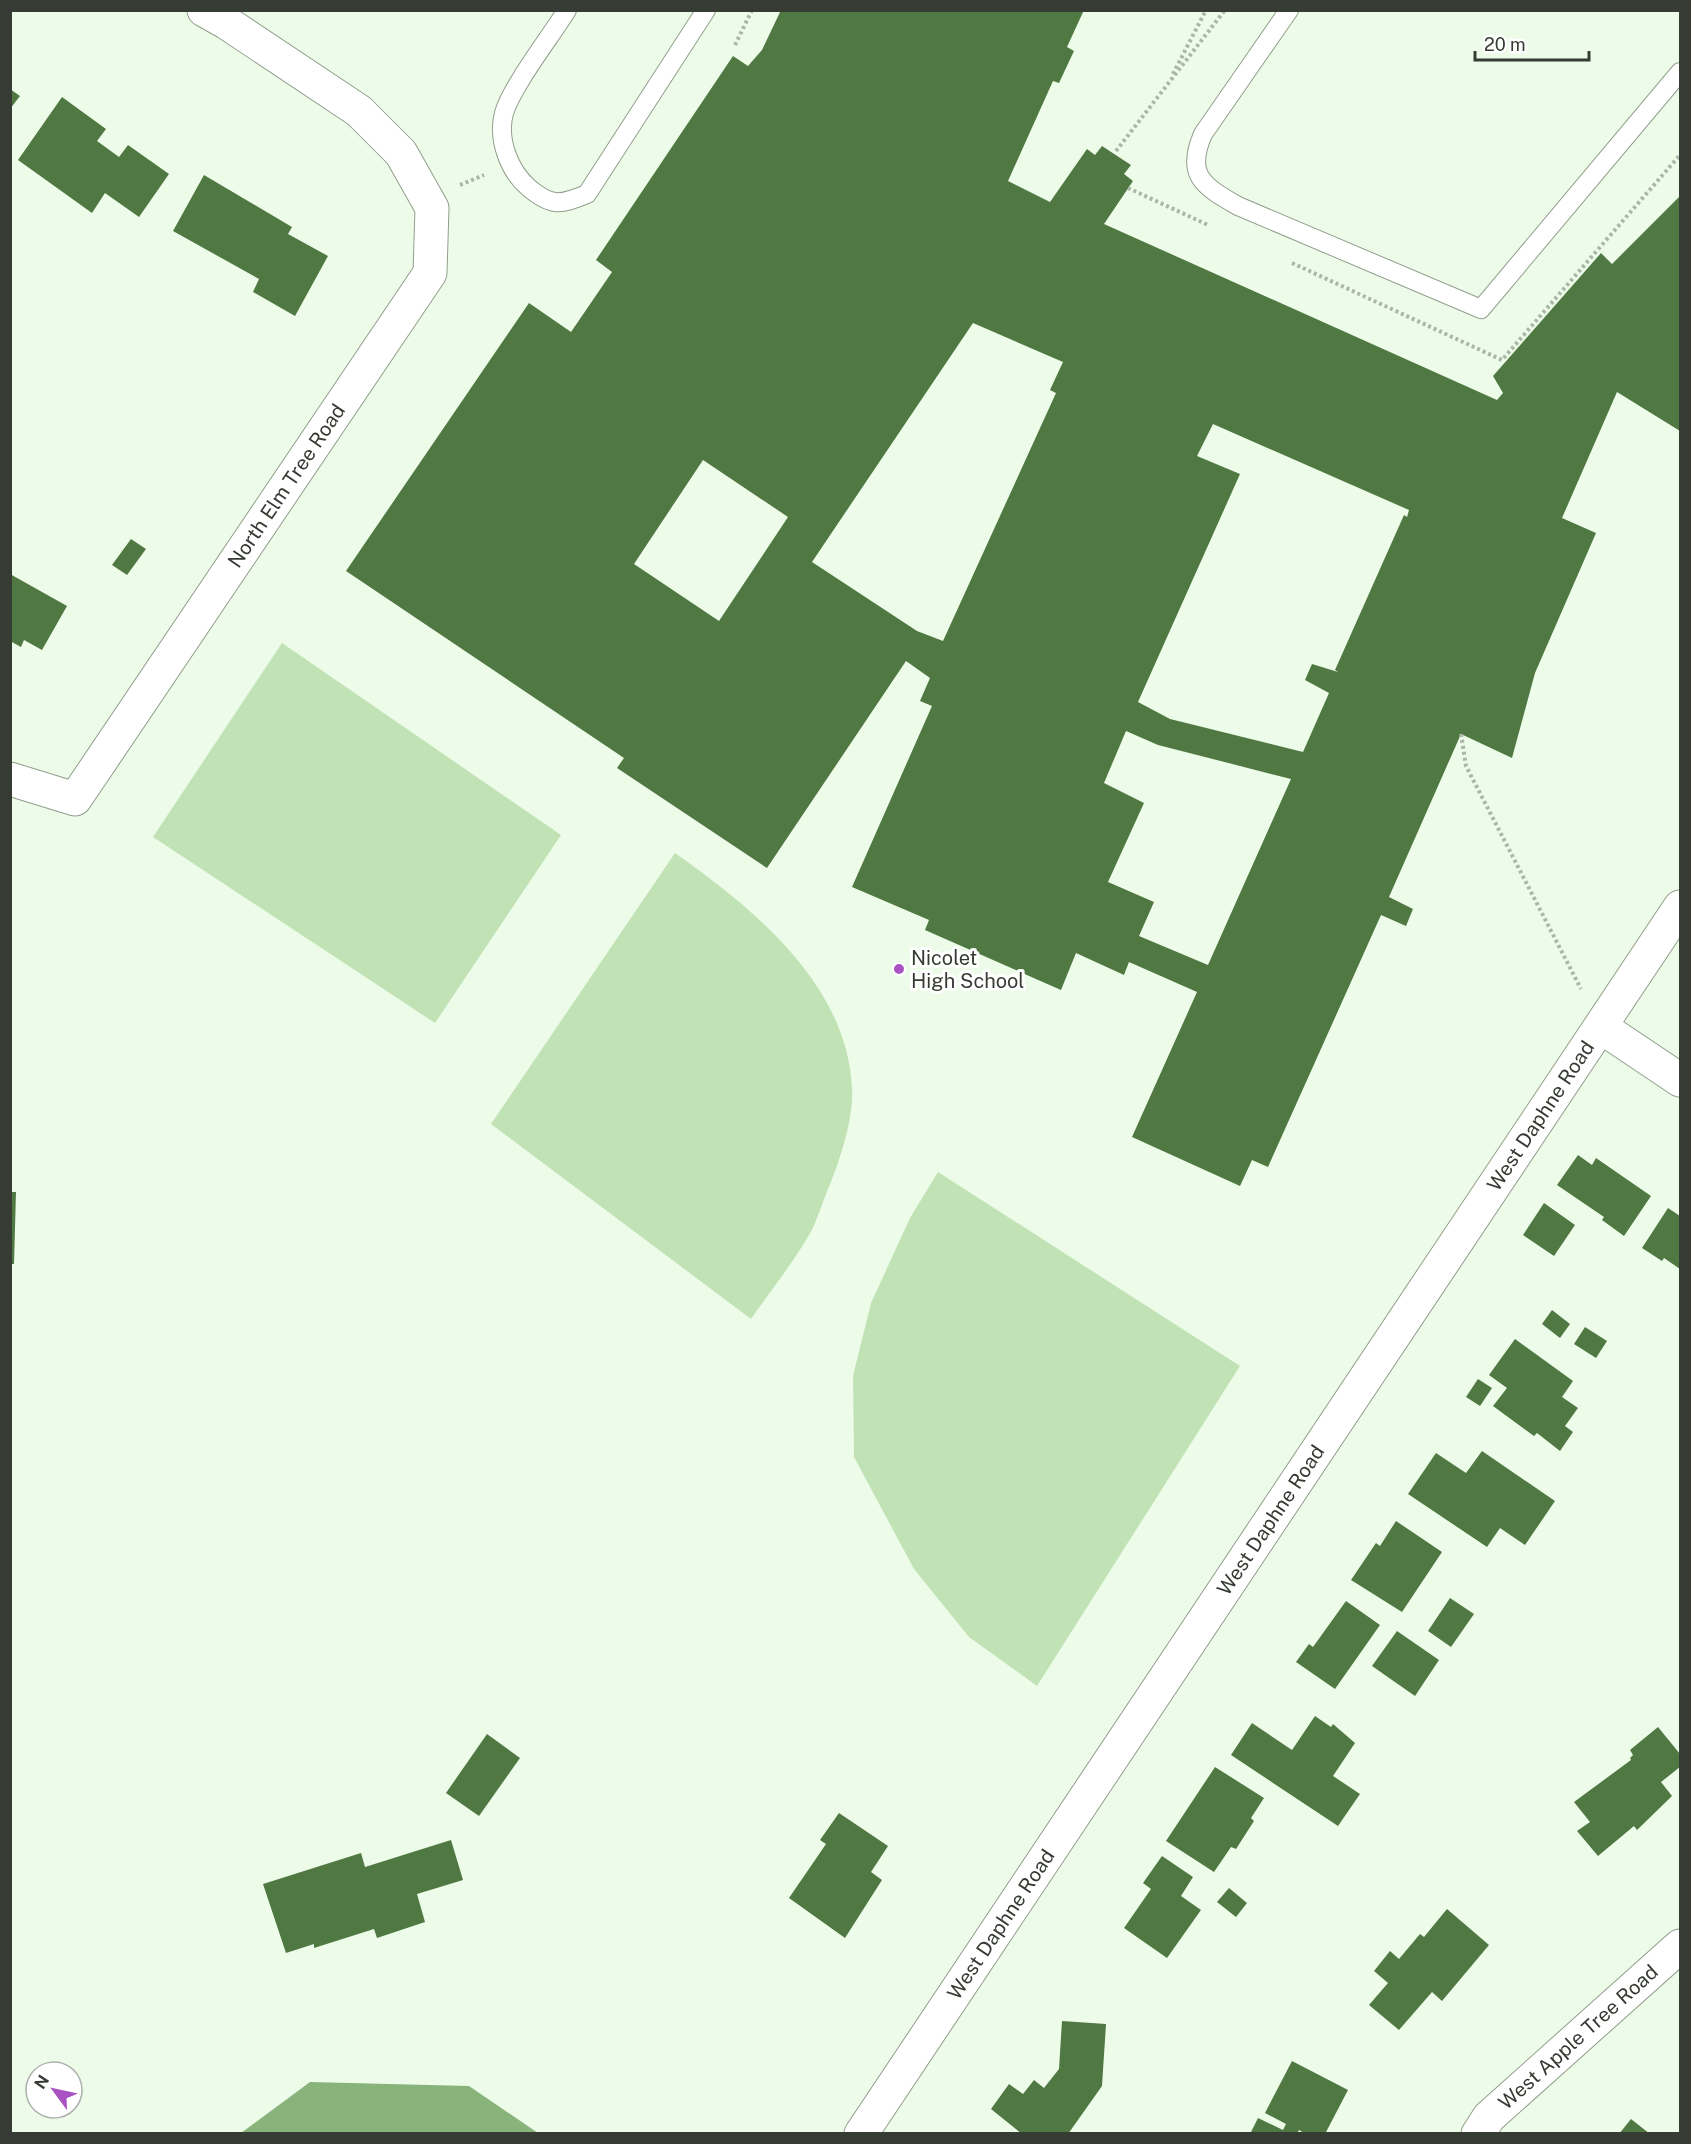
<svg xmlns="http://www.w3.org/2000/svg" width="1691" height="2144" font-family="'Public Sans',sans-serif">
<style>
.green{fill:#c0e2b5}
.water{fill:#88b37a}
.building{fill:#507842;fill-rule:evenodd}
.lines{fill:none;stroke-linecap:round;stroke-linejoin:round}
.lane-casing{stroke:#919e8c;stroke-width:20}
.street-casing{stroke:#919e8c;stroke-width:35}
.path{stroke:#aab6a7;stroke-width:4;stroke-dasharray:3 3;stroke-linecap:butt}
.lane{stroke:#fff;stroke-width:18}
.street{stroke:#fff;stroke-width:33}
.poi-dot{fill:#a953c2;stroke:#fff;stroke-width:2}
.labels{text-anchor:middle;stroke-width:6;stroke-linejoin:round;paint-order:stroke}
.street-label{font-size:20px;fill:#363b34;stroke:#fff}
.poi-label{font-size:20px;fill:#363b34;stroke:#fff;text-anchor:start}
</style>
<rect width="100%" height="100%" fill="#edfce9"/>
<g class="green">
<polygon points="282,643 561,835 435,1023 153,837"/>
<path d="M 675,853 C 753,908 848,985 852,1089 C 854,1120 838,1166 826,1194 C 820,1209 815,1227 806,1240 C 790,1267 769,1293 751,1319 L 491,1124 Z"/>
<polygon points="938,1172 1240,1366 1037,1686 969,1637 914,1569 854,1457 853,1376 871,1303 910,1218"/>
</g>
<polygon class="water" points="310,2082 469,2086 538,2133 241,2133"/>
<g class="building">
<path d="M 781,10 L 1084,10 L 1067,47 L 1074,51 L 1059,83 L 1053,81 L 1008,181 L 1050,202 L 1087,149 L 1095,155 L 1102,146 L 1131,165 L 1124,174 L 1133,181 L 1104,224 L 1497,400 L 1503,393 L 1493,376 L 1601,253 L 1612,264 L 1680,196 L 1680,431 L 1617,392 L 1562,518 L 1596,533 L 1535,673 L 1512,758 L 1461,734 L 1389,897 L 1413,909 L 1406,926 L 1381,915 L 1268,1167 L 1252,1160 L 1240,1186 L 1132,1137 L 1197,992 L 1129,962 L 1124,975 L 1076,953 L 1061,990 L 925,930 L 929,920 L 852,887 L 932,706 L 920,701 L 930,678 L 906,661 L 767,868 L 617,768 L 624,758 L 346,571 L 529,303 L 571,332 L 612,272 L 596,260 L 733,56 L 748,66 L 762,50 ZM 973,323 L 1063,362 L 1050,390 L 1056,393 L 943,641 L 917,631 L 812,562 ZM 1213,424 L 1409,510 L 1407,517 L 1404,515 L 1335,670 L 1338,672 L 1312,664 L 1305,680 L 1329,693 L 1303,752 L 1170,719 L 1138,702 L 1240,474 L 1197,456 ZM 703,460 L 788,517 L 719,621 L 634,564 ZM 1126,731 L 1158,745 L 1291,779 L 1208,965 L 1139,936 L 1154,902 L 1108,882 L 1144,803 L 1104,783 Z"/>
<polygon points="10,89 20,96 10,109"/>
<polygon points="62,97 106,129 97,141 119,157 128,145 169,174 139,217 105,193 92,213 18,160"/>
<polygon points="204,175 292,227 288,234 328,256 295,316 253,292 259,279 173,231"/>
<polygon points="131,539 146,549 127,575 112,565"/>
<polygon points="10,574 67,606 42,650 24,640 21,647 10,641"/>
<polygon points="1578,1155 1592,1165 1596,1158 1651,1196 1624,1236 1602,1220 1604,1217 1557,1185"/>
<polygon points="10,1192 16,1192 14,1264 10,1264"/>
<polygon points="1544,1203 1575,1225 1554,1256 1523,1235"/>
<polygon points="1668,1208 1680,1216 1680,1269 1664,1258 1662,1261 1642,1248"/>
<polygon points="1552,1310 1570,1324 1560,1338 1542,1324"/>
<polygon points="1585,1327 1607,1341 1596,1358 1574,1344"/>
<polygon points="1515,1339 1573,1381 1562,1397 1578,1408 1565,1426 1573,1432 1560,1451 1537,1433 1534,1436 1493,1406 1507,1388 1489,1375"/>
<polygon points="1478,1379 1492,1388 1480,1406 1466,1397"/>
<polygon points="1482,1451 1555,1501 1525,1545 1500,1528 1487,1547 1408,1494 1436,1453 1466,1473"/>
<polygon points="1396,1521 1442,1552 1402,1612 1351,1580 1376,1543 1380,1546"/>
<polygon points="1450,1598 1474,1614 1451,1647 1428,1631"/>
<polygon points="1346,1601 1380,1625 1335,1689 1296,1662 1309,1644 1313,1647"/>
<polygon points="1397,1631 1439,1660 1415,1696 1372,1666"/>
<polygon points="1315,1716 1331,1727 1333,1724 1355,1743 1333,1776 1360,1794 1338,1826 1231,1755 1252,1723 1292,1750"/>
<polygon points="1658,1727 1680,1754 1680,1767 1661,1782 1672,1796 1637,1830 1634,1826 1598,1856 1577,1831 1590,1822 1574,1802 1631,1760 1630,1758 1633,1755 1630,1750"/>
<polygon points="487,1734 520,1758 479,1816 446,1793"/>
<polygon points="1215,1767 1264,1798 1251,1818 1254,1821 1236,1849 1231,1847 1214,1872 1166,1841"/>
<polygon points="839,1813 888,1846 871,1872 882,1880 845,1938 789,1898 826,1844 820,1840"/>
<polygon points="451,1840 463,1880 417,1894 425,1922 377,1938 374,1929 314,1948 314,1944 286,1953 263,1884 361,1853 365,1867"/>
<polygon points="1162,1856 1193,1877 1181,1896 1201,1910 1167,1958 1124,1928 1151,1889 1143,1883"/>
<polygon points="1229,1888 1247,1903 1236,1917 1217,1902"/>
<polygon points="1447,1909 1489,1945 1442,2001 1432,1992 1399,2030 1369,2005 1388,1983 1374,1971 1390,1951 1399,1959 1420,1934 1424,1937"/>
<polygon points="1062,2021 1106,2024 1102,2086 1068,2134 1022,2134 991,2109 1009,2084 1023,2094 1034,2080 1044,2088 1059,2069"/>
<polygon points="1292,2061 1348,2090 1325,2134 1306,2134 1299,2130 1297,2134 1250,2134 1258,2118 1283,2130 1286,2124 1265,2113"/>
<polygon points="1631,2119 1650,2134 1619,2134"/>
</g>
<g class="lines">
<g class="lane-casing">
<g id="lane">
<path d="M 567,10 C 551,36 512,86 504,113 C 497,139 509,171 529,188 C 552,207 560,205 587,194 L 706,10"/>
<path d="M 1289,10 L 1203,134 C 1185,175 1203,186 1238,206 L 1481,309 L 1680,72"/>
</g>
</g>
<g class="street-casing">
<g id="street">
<path id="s1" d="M 10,779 L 75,799 L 430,273 L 432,208 L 401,153 L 359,111 L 227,23 L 204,10"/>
<polyline points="1601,1027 1680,1080"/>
<path id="s2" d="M 861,2134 L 1680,907"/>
<path id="s3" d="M 1478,2134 L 1489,2117 L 1680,1946"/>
</g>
</g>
<g class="path">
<polyline points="735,45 752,10"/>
<polyline points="1173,74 1206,10"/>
<polyline points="1116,151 1225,10"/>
<polyline points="460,185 484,175"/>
<polyline points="1128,188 1208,225"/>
<polyline points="1292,263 1502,360 1680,155"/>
<polyline points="1461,734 1466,766 1581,989"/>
</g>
<use href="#lane" class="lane"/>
<use href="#street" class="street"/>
</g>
<circle class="poi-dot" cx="899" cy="969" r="6"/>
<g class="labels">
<g class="street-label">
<text dy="7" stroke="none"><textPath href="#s1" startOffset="446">North Elm Tree Road</textPath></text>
<text dy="7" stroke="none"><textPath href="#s2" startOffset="1224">West Daphne Road</textPath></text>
<text dy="7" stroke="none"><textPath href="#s2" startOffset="738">West Daphne Road</textPath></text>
<text dy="7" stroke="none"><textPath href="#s2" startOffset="252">West Daphne Road</textPath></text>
<text dy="7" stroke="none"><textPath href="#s3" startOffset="140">West Apple Tree Road</textPath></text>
</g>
<g class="poi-label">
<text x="911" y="965">Nicolet<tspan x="911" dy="23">High School</tspan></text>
</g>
</g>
<rect width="1691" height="2144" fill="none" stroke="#363b34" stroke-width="24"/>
<g transform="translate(54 2090) rotate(303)"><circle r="28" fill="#ffffff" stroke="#afb1ae" stroke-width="1.5"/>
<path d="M0-4.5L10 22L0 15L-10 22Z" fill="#a953c2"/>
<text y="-9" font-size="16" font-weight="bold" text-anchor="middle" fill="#363b34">N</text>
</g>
<path d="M1475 51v9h114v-9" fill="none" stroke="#363b34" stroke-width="3"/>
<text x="1484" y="51" font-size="18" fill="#363b34" stroke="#ffffff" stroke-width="4.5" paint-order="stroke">20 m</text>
</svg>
